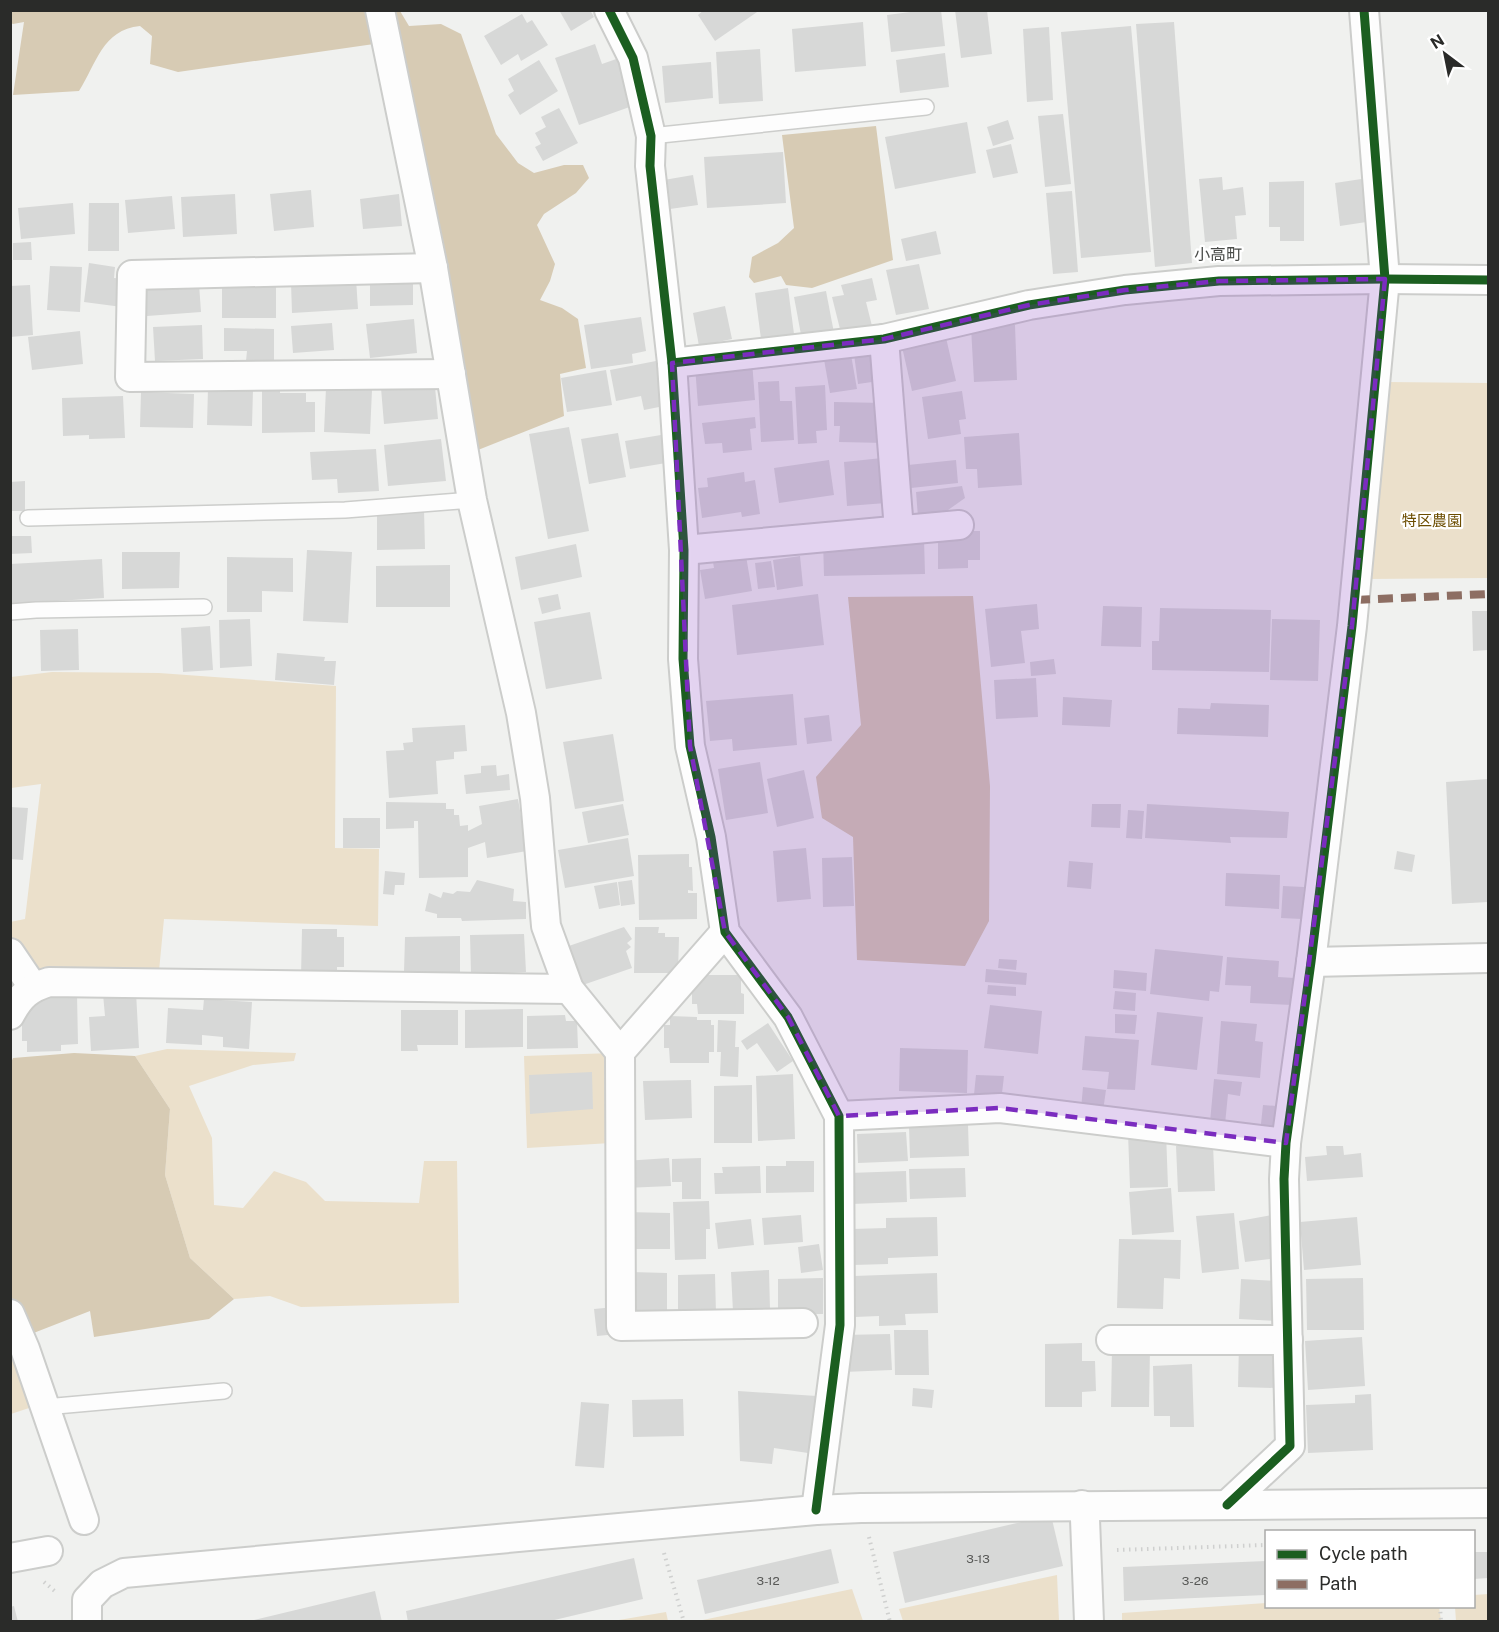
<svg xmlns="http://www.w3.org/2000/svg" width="1499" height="1632" font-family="'Public Sans','Noto Sans JP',sans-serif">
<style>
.green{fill:#ebe0cb}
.forest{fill:#d7cbb4}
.building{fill:#d7d8d7}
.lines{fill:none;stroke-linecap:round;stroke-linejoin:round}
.lane-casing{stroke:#cccdcb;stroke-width:18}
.street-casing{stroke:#cccdcb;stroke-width:32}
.path{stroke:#cfd0cf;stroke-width:4;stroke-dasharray:1.5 4.5;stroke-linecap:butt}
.lane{stroke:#fdfdfd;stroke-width:15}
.street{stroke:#fdfdfd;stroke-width:28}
.quiet{stroke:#8d6e63;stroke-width:8;stroke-dasharray:15 8;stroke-linecap:butt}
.cycleway-casing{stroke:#fff;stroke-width:13}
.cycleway{stroke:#1b5e20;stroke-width:9}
.marked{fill:#7b2cbf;fill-opacity:0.2;stroke:#7b2cbf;stroke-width:4.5;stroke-dasharray:12 8;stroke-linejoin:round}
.labels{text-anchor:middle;stroke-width:4.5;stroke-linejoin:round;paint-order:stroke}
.number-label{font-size:12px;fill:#575856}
.park-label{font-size:15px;fill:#6c4d01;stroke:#fff}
.neighbourhood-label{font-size:16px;fill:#4a4c49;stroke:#fff}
</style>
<rect width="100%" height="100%" fill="#f0f1ef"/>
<g class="green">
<polygon points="1387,382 1488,383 1488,578 1369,579"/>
<polygon points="52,672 159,673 336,686 335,848 379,849 378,926 164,919 159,971 31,974 11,943 10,922 25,919 41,784 11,788 11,677"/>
<polygon points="167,1049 296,1053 294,1061 253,1065 189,1086 212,1138 214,1205 243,1208 274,1171 306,1182 325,1201 419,1203 424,1161 457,1161 459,1303 301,1307 270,1296 234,1299 190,1258 165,1175 170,1109 135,1056"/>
<polygon points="613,1053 611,1143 527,1148 524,1056"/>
<polygon points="10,1333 38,1405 11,1414 10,1414"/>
<polygon points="1057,1575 1059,1621 903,1621 899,1609"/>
<polygon points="852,1589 863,1621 698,1621"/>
<polygon points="1488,1594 1488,1621 1456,1621 1455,1607 1474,1606 1474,1595"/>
<polygon points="1266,1603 1266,1606 1439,1607 1441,1621 1122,1621 1122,1613"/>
<polygon points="666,1612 668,1621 613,1621"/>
</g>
<g class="forest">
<path d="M 10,11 L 400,11 L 409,26 L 441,24 L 461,34 L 496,134 L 518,163 L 534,173 L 564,165 L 583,165 L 589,178 L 576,193 L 544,214 L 537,225 L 555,264 L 550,281 L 540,300 L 562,308 L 578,319 L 586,368 L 560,374 L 564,416 L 473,452 L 374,44 L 178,72 L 150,64 L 152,36 L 140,26 C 102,30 97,63 79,91 L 13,95 L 24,22 L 13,24 L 11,23 Z"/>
<polygon points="876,126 893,260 812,288 786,285 781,276 754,283 749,277 752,257 778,243 794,228 782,135"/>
<polygon points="973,596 990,786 989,921 965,966 857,960 853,837 822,818 816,777 861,725 848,597"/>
<polygon points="74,1053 135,1056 170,1109 165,1175 190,1258 234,1299 209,1319 94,1337 90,1311 31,1334 11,1297 10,1065 13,1058"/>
</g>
<g class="building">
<polygon points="559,10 590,10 594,17 571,31"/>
<polygon points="704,10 760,10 715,41 698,15"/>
<polygon points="926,10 941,10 945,46 891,52 887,15"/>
<polygon points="955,10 987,10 992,54 961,58"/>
<polygon points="522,14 527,23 532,20 548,45 521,61 518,54 501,65 484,36"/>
<polygon points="863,22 866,66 795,72 792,29"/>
<polygon points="1174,22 1192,263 1155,267 1136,24"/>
<polygon points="1131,26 1151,252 1081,258 1061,32"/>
<polygon points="1049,27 1053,100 1027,102 1023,29"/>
<polygon points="595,44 602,64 622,57 638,104 579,125 555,58"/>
<polygon points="760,49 763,101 719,104 716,52"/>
<polygon points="945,53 949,87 900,93 896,60"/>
<polygon points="539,60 558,91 520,115 508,95 514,91 508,79"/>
<polygon points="711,62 713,98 665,103 662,66"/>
<polygon points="559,108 578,143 543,161 535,147 541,144 535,133 546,127 541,117"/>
<polygon points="1063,114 1071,184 1045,187 1038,116"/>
<polygon points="1008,120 1014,139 993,146 987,127"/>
<polygon points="967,122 976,173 895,189 885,137"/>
<polygon points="1011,144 1018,173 993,178 986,150"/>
<polygon points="783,152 786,203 707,208 704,157"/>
<polygon points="693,175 698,205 663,210 658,181"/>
<polygon points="1222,177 1223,190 1243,187 1246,215 1235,216 1237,239 1205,242 1199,179"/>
<polygon points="1368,178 1373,221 1340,226 1335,183"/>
<polygon points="1304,181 1304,241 1280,241 1280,227 1269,227 1269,182"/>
<polygon points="311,190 314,227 274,231 270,194"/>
<polygon points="1072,191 1078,272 1053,274 1046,193"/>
<polygon points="235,194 237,234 183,237 181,197"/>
<polygon points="399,194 402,226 363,229 360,199"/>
<polygon points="172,196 175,229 128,233 125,200"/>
<polygon points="73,203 75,234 21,239 18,208"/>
<polygon points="89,203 119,203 119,251 88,251"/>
<polygon points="936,231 941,254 906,261 901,239"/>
<polygon points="31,242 32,260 13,260 13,243"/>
<polygon points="89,263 115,267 114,278 125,279 122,307 84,302"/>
<polygon points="919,264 929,309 896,315 886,270"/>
<polygon points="50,266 82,267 80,312 47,310"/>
<polygon points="413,278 413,305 370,306 370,279"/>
<polygon points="872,278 877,300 866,302 873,330 842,337 832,297 844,295 841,285"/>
<polygon points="356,279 358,309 292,313 291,283"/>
<polygon points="276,283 276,318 222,318 222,284"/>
<polygon points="199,284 201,312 147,316 145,289"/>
<polygon points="30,285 33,335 10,337 10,286"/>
<polygon points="788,288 794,334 761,339 755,293"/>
<polygon points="826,291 834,333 802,340 794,297"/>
<polygon points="725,306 732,339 699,346 693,313"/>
<polygon points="641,317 646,351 632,354 633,363 591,369 584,325"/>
<polygon points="414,319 417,353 370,358 366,324"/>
<polygon points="332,323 334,350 293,353 291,326"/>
<polygon points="202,325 203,359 155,361 153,327"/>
<polygon points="1015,325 1017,380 974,382 971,327"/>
<polygon points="224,328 274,329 274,361 246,361 247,351 224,351"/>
<polygon points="944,329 956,381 912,391 900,338"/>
<polygon points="80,331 83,364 32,370 28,337"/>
<polygon points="880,343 886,380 858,384 853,347"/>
<polygon points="850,349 857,389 830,393 823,354"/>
<polygon points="661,360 664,406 644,410 641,396 616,401 610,370"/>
<polygon points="752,361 755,400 698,406 695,366"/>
<polygon points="606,370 612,405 567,412 561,378"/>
<polygon points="779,381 780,401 792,401 794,440 761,442 758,382"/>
<polygon points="408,385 408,390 435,387 438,419 384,424 381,388"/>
<polygon points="825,385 827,430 816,431 817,443 798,444 795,387"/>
<polygon points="208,388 253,389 252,426 207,425"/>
<polygon points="262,388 280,389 280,393 306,393 306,402 315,402 315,432 262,433"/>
<polygon points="326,388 372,390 370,434 324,432"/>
<polygon points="962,391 966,419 959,420 961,434 928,439 922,397"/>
<polygon points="141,392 194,394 193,428 140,427"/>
<polygon points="123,396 125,438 89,439 89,435 63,436 62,398"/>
<polygon points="834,402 885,403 885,443 839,442 840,426 834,426"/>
<polygon points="755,417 756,428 750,429 752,450 723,453 722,443 705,444 702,423"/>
<polygon points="569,427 589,531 548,539 529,434"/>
<polygon points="618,433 626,477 589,484 581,439"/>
<polygon points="1019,433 1022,485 978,488 977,469 966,469 964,437"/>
<polygon points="667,434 672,462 630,469 625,441"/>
<polygon points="441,439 446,481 388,486 384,445"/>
<polygon points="376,449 379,491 338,493 337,479 312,480 310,452"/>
<polygon points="882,458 886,503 847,506 844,462"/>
<polygon points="829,460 834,495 779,503 774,468"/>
<polygon points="956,460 958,483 911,488 908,465"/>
<polygon points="744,472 745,482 755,480 760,514 742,517 741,512 702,518 698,488 708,487 707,478"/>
<polygon points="25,481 25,511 10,511 10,482"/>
<polygon points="962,486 965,498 941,515 918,517 916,492"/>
<polygon points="424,510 425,549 377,550 377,511"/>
<polygon points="938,531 980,531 980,560 968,560 968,568 938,569"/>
<polygon points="10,536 31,536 32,553 10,554"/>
<polygon points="924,539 925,574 824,576 823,540"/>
<polygon points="576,544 582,577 521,590 515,557"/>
<polygon points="307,550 352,552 348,623 303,621"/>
<polygon points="122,552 180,552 179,588 122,589"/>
<polygon points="746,556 752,591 705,599 700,570 714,568 713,562"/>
<polygon points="800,556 803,586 777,590 773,560"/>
<polygon points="227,557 293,558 293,592 262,591 262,612 227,612"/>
<polygon points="102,559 104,598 10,604 10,564"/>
<polygon points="771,561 775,587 758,589 755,563"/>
<polygon points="450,565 450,607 376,607 376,566"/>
<polygon points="558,594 561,609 542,614 538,598"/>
<polygon points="818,594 824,645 737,655 732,605"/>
<polygon points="1037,604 1039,629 1021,631 1025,663 991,667 985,609"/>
<polygon points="1103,606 1142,607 1141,647 1101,646"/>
<polygon points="1160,608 1271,610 1269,672 1152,670 1152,641 1159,641"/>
<polygon points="1472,611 1488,611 1488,650 1473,651"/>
<polygon points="590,612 602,679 546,689 534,622"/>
<polygon points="250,619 252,666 220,668 219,620"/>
<polygon points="1272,619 1320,620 1318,681 1270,680"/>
<polygon points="210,626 213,670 183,672 181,628"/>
<polygon points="78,629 79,670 41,671 40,630"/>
<polygon points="277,653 325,657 324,661 336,661 334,685 275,680"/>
<polygon points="1054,659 1056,674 1031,676 1030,662"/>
<polygon points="1036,678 1038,717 996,719 994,680"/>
<polygon points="793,694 797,745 733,751 732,739 710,741 706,701"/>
<polygon points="1063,697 1112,700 1110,727 1062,725"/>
<polygon points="1211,703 1269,705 1268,737 1177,734 1178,708 1210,709"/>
<polygon points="829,715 832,741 807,744 804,718"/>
<polygon points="465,725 467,751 454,752 454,759 436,761 438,794 389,798 386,751 404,750 403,743 413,742 412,728"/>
<polygon points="613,734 624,801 575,809 563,742"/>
<polygon points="760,762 768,813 726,820 718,769"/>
<polygon points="496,765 497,776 509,774 510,790 466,794 464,775 481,773 481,766"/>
<polygon points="804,770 814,818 777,827 767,779"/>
<polygon points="1488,779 1488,902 1452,904 1446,782"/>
<polygon points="518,799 527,851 487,858 485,842 468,848 468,877 419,878 418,821 414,821 414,828 386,829 386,802 446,803 446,809 454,809 454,815 459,815 460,826 468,825 468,831 482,824 479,806"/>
<polygon points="623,804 629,835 588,843 582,812"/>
<polygon points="1092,804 1121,804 1120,828 1091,827"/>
<polygon points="1147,804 1289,812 1287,838 1230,837 1231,843 1145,838"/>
<polygon points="10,807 28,808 23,860 10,859"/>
<polygon points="1128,810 1144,811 1142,839 1126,838"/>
<rect x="343" y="818" width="37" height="30"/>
<polygon points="628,838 634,876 565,888 558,850"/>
<polygon points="806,848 811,899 777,902 773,851"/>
<polygon points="1397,851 1415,855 1412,872 1394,869"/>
<polygon points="689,854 689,867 692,867 693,891 688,890 688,893 697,893 697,919 639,920 638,855"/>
<polygon points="852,857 854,906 823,907 822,858"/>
<polygon points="1069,861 1093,863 1091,889 1067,887"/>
<polygon points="385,871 405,873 404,885 395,885 394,895 383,894"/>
<polygon points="1226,873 1280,875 1279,909 1225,906"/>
<polygon points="477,880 514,889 513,901 526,902 526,919 462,921 461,918 437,918 437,914 425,911 429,893 441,898 443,892 453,894 457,891 470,892"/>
<polygon points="632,880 635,904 621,906 618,882"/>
<polygon points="617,882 620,905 599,909 594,886"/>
<polygon points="1283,886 1304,887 1302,919 1281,918"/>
<polygon points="624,927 632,939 627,943 631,947 626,951 632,968 577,987 563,948"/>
<polygon points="635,927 659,927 658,933 665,933 665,937 679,937 678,973 634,973"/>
<polygon points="302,929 337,929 337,937 344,937 344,967 337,967 337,978 301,977"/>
<polygon points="524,934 526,972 471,974 470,935"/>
<polygon points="460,936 460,972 404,972 405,937"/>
<polygon points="1155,949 1223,956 1219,992 1210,991 1209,1001 1150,994"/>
<polygon points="1227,957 1279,961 1278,977 1295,978 1292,1005 1250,1003 1251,986 1225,985"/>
<polygon points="999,959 1017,960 1016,970 998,968"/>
<polygon points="986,969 1027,973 1026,985 985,982"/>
<polygon points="1114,970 1147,973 1146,991 1113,988"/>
<polygon points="698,975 741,975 741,993 744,994 744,1014 698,1014 697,1004 692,1004 692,983"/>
<polygon points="988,985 1016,987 1016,996 987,994"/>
<polygon points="1115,991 1136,993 1135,1011 1113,1009"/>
<polygon points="136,992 139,1048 91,1051 89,1017 105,1016 103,994"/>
<polygon points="77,994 78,1044 61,1045 61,1051 27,1052 27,1041 22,1041 22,1006 32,995"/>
<polygon points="204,999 252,1002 249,1049 223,1047 223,1037 202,1035 202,1045 166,1043 168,1008 203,1010"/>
<polygon points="990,1005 1042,1011 1038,1054 984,1048"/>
<polygon points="523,1009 523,1047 465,1048 465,1010"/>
<polygon points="401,1010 458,1010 458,1045 417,1045 418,1051 401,1051"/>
<polygon points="1157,1012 1203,1017 1197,1070 1151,1065"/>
<polygon points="1115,1014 1137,1015 1135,1034 1115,1033"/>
<polygon points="565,1015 566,1021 577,1021 578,1048 527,1049 527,1016"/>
<polygon points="670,1016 697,1017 697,1020 711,1020 711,1025 714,1025 714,1052 709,1052 709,1063 670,1063 669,1048 664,1048 664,1025 670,1025"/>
<polygon points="718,1020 736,1021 735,1047 739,1047 738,1077 720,1076 721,1052 717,1052"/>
<polygon points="1221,1021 1257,1024 1255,1041 1263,1042 1260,1078 1217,1074"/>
<polygon points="768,1023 793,1061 777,1072 757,1043 747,1050 741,1041"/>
<polygon points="1085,1036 1139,1040 1135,1090 1107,1089 1109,1072 1082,1070"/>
<polygon points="900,1048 968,1050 967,1093 899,1091"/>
<polygon points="592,1072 593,1109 530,1114 529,1075"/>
<polygon points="793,1074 795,1139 758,1141 756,1076"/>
<polygon points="976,1075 1004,1076 1001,1102 973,1104"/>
<polygon points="1214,1079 1242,1082 1240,1096 1228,1094 1225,1124 1210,1122"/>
<polygon points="691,1080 692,1118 645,1120 643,1081"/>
<polygon points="752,1085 752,1143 714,1143 714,1086"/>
<polygon points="1083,1087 1106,1090 1103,1111 1081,1109"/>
<polygon points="1263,1105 1277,1106 1274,1134 1260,1133"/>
<polygon points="968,1125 969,1156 910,1158 909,1127"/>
<polygon points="906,1132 908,1161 858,1163 857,1134"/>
<polygon points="1166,1132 1168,1187 1130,1188 1128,1133"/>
<polygon points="1213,1145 1215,1191 1178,1192 1176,1146"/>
<polygon points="1326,1146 1343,1146 1344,1155 1361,1153 1363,1177 1307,1181 1305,1157 1327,1155"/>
<polygon points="669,1158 671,1186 625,1188 624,1161"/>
<polygon points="701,1158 701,1199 682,1199 682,1182 672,1182 672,1159"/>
<polygon points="786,1161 814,1161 814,1192 766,1193 766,1166 786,1166"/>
<polygon points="760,1166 761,1193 715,1194 714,1173 723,1173 722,1167"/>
<polygon points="965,1168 966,1197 910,1199 909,1169"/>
<polygon points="906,1171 907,1202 851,1204 849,1173"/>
<polygon points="1171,1188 1174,1232 1132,1235 1129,1192"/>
<polygon points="709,1201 710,1229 706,1229 706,1259 675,1260 673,1202"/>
<polygon points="626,1212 670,1213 670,1249 636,1249 636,1238 626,1238"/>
<polygon points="1234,1213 1239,1269 1202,1273 1196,1216"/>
<polygon points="801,1215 803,1242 764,1245 762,1218"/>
<polygon points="1272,1215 1278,1258 1245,1262 1239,1221"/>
<polygon points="937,1217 938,1256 888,1258 888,1264 853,1265 852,1229 886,1228 886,1218"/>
<polygon points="1357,1217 1361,1265 1304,1270 1300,1222"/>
<polygon points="751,1219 754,1245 718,1249 715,1223"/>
<polygon points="1119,1239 1181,1240 1180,1279 1164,1278 1163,1309 1117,1308"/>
<polygon points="819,1244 823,1270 801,1273 798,1247"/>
<polygon points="769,1270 770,1310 733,1312 731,1272"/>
<polygon points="631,1272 667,1273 667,1314 630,1314"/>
<polygon points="937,1273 938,1313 905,1314 906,1325 879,1326 879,1316 855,1317 854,1276"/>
<polygon points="715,1274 716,1314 678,1315 678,1275"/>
<polygon points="823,1278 823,1314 778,1314 778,1279"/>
<polygon points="1363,1278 1364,1330 1307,1330 1306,1279"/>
<polygon points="1241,1279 1278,1281 1276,1321 1239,1319"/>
<polygon points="615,1307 618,1334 597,1336 594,1309"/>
<polygon points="894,1330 928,1330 929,1375 895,1375"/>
<polygon points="890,1334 892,1370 844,1372 843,1335"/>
<polygon points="1362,1337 1365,1386 1308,1390 1305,1341"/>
<polygon points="1082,1343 1082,1361 1095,1361 1096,1391 1082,1392 1082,1407 1045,1407 1045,1344"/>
<polygon points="1239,1343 1277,1344 1276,1388 1238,1387"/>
<polygon points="1112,1348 1150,1348 1149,1407 1111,1407"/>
<polygon points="1192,1364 1194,1427 1170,1427 1170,1416 1154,1416 1153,1366"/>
<polygon points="913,1388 934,1390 932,1408 912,1406"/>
<polygon points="738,1391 817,1396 808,1453 774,1448 772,1464 740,1461"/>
<polygon points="1371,1394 1373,1450 1308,1453 1306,1405 1355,1403 1355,1395"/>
<polygon points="683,1399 684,1436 633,1437 632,1400"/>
<polygon points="581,1402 609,1404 604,1468 575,1466"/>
<polygon points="1051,1515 1063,1566 905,1603 893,1552"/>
<polygon points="831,1549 839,1583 705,1614 697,1580"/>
<polygon points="1474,1552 1488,1552 1488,1578 1474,1579"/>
<polygon points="634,1558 643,1599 546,1622 408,1622 406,1611"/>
<polygon points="1266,1561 1266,1595 1124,1601 1123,1567"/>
<polygon points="375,1591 382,1622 250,1622 250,1621"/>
<polygon points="14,1606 18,1622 10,1622 10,1607"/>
</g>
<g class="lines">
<g class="lane-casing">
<g id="lane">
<polyline points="651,136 926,107"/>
<polyline points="28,518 345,510 472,500"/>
<polyline points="10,612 36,610 204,607"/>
<polyline points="45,1407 224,1391"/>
</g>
</g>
<g class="street-casing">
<g id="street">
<polyline points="380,10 433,268 472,500 521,713 535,798 546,926 569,989 620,1052"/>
<polyline points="609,10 633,58 651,136 650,166 672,363 684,550 683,659 690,746 711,837 725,932 788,1017 839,1116 840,1325 816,1510"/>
<polyline points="433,268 132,275 130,377 451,374"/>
<polyline points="884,339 899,530"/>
<polyline points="672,363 884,339 1029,305 1125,290 1219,281 1385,279 1488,280"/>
<polyline points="684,550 959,525"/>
<polyline points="725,932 620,1052 621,1326 803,1323"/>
<polyline points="10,953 33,987"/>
<polyline points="1311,962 1488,958"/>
<path d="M 10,1015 C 20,996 29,988 49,982 L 569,989"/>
<polyline points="839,1116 1000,1108 1286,1143"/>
<polyline points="10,1314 25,1349 84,1520"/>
<polyline points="1111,1340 1288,1340"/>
<polyline points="1082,1505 1085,1519 1089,1622"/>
<polyline points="1227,1505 1290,1446 1284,1179 1286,1143 1311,962 1352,626 1385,279 1364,10"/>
<polyline points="10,1558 48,1551"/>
<polyline points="87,1622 87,1600 102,1584 124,1573 816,1510 861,1508 1488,1503"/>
</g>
</g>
<g class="path">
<polyline points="869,1537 890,1622"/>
<polyline points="1117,1550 1266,1545"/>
<polyline points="664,1553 684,1622"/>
<polyline points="44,1582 57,1593"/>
<polyline points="1440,1606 1441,1622"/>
</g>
<use href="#lane" class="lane"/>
<use href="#street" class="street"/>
<polyline class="quiet" points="1355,600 1488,594"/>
<g class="cycleway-casing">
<g id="cycleway">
<polyline points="609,10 633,58 651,136 650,166 672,363 684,550 683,659 690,746 711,837 725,932 788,1017 839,1116 840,1325 816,1510"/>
<polyline points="672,363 884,339 1029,305 1125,290 1219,281 1385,279 1488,280"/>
<polyline points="1227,1505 1290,1446 1284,1179 1286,1143 1311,962 1352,626 1385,279 1364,10"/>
</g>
</g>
<use href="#cycleway" class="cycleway"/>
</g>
<path class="marked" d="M 1385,279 L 1352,626 L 1286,1143 L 1000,1108 L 839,1116 L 788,1017 L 725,932 L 690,746 L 672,363 L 884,339 L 1029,305 L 1125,290 L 1219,281 Z"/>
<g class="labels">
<g class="number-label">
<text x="978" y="1563">3-13</text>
<text x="768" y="1585">3-12</text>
<text x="1195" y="1585">3-26</text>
</g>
<g class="park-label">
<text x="1432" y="526">特区農園</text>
</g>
<g class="neighbourhood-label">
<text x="1218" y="260">小高町</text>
</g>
</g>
<rect width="1499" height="1632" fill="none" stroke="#2a2b29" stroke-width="24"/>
<rect x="1265" y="1530" width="210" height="78" fill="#ffffff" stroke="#aaaaa9" stroke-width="1.5"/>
<rect x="1277" y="1550" width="30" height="9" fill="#1b5e20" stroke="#aaaaa9" stroke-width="1.5"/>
<text x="1319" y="1560" font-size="18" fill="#2a2b29">Cycle path</text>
<rect x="1277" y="1580" width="30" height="9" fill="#8d6e63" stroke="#aaaaa9" stroke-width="1.5"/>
<text x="1319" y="1590" font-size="18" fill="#2a2b29">Path</text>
<g transform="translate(1445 54) rotate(328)" stroke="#ffffff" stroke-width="4.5" paint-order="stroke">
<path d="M0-4.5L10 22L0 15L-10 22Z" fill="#2a2b29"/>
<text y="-9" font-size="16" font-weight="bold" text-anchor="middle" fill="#2a2b29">N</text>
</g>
</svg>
